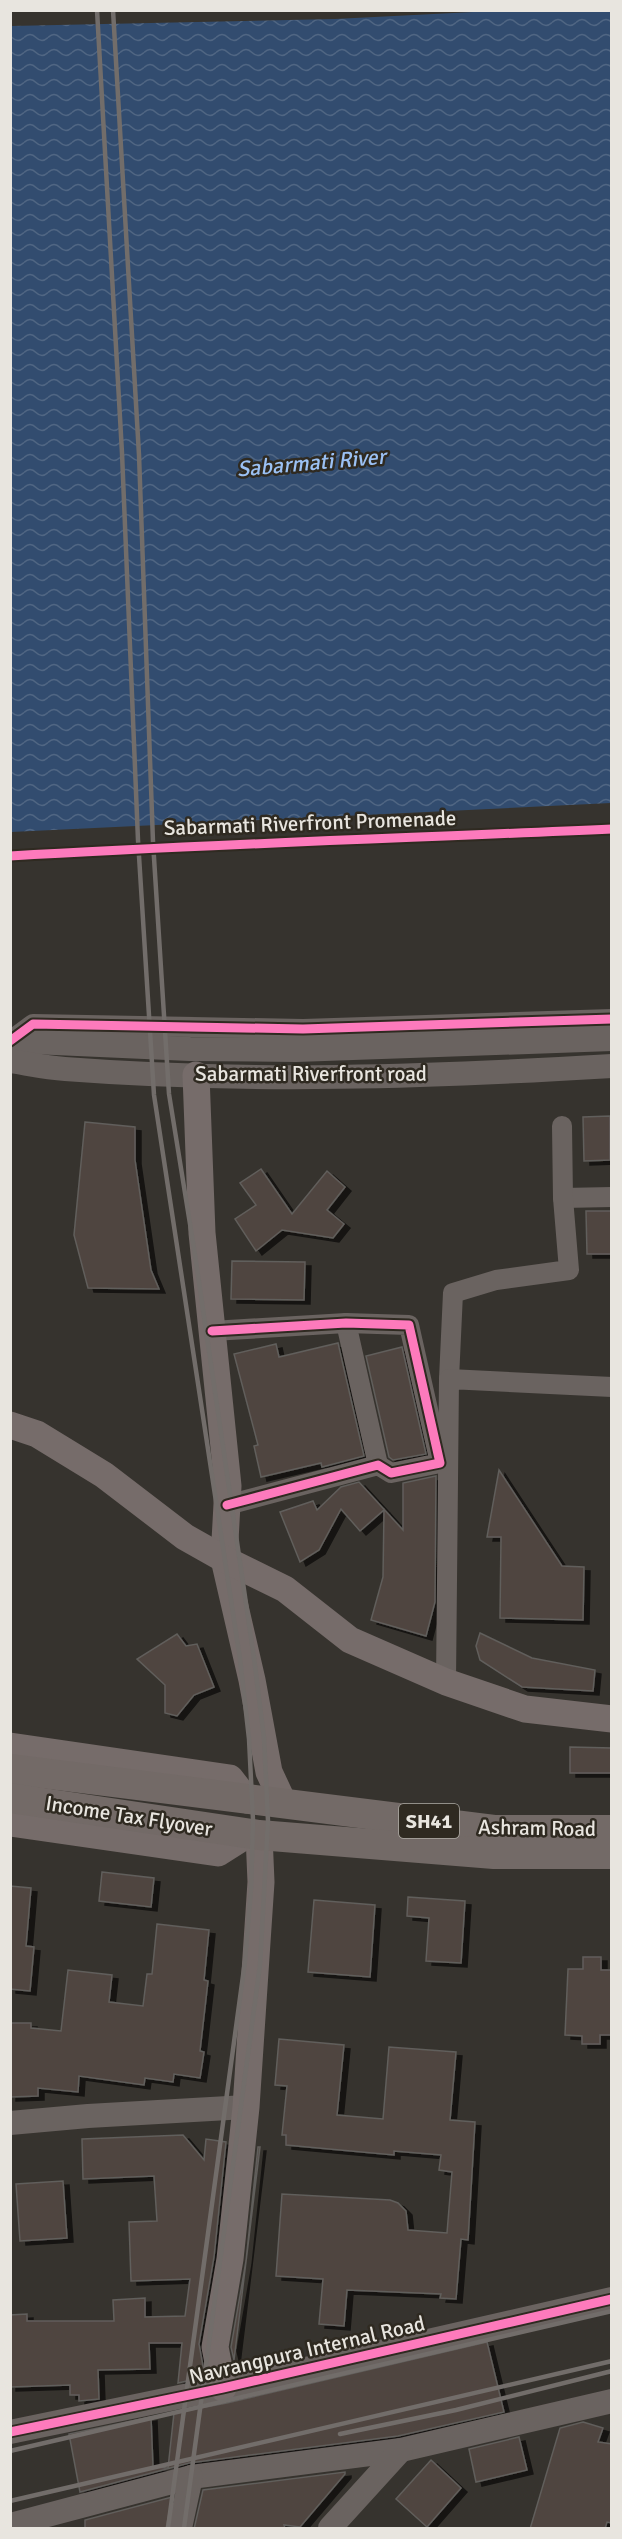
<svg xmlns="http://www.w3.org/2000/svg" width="622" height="2539" font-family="Signika,sans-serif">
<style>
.water{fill:url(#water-waves)}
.building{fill:#504540;stroke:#615e5b;stroke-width:1.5;filter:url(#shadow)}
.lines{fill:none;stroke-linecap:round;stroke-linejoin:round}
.minor{stroke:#6a6360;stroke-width:20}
.tertiary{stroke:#6a6360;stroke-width:24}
.secondary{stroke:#766c6a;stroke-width:27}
.primary{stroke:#736a67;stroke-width:30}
.rail{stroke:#726d6a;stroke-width:4.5}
.cycleway-casing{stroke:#2f2a21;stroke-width:13}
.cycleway{stroke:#fd7abc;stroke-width:9}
.labels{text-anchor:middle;stroke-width:5;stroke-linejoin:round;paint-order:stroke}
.shield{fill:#2f2a21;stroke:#b0ada6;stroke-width:1.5}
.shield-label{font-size:20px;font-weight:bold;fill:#e8e5df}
.street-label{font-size:21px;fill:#e8e5df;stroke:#2f2a21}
.water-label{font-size:22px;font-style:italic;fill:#9bc1f4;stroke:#2f2a21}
</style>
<defs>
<pattern id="water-waves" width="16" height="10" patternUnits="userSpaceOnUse" patternTransform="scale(1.5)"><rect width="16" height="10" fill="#324c6f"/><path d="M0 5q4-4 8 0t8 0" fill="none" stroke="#506683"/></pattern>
<filter id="shadow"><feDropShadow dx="6" dy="4" stdDeviation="0" flood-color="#0009"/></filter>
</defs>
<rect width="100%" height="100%" fill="#36332e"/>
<polygon class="water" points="493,11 611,11 611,803 11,832 11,26 335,19"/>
<g class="building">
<polygon points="610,1116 610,1160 584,1161 583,1117"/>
<polygon points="85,1122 135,1127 135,1160 151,1270 159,1289 88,1288 74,1235"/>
<polygon points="261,1169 292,1214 327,1171 345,1187 327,1210 344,1224 333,1238 282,1230 256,1251 235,1219 256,1205 240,1183"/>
<polygon points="586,1211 612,1211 612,1254 587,1254"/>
<polygon points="232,1261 305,1262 304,1300 231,1299"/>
<polygon points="338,1343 364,1456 322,1467 321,1463 261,1477 254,1446 258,1445 234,1354 276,1344 279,1357"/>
<polygon points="402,1347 426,1454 393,1460 389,1457 366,1356"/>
<polygon points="499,1470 562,1566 584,1567 583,1620 500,1618 501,1537 487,1537"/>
<polygon points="436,1476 435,1602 426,1636 371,1620 383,1577 384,1510 360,1531 341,1509 319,1550 300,1562 280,1512 313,1501 317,1510 341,1487 359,1482 403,1530 403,1483"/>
<polygon points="480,1633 532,1658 595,1670 593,1691 522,1687 480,1660 476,1646"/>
<polygon points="177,1634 186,1646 197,1644 214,1687 194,1695 177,1716 165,1713 165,1685 137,1659"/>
<polygon points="570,1747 612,1748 612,1773 570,1773"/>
<polygon points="102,1872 154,1878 151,1907 99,1901"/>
<polygon points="10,1886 31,1888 26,1946 34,1947 30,1991 10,1989"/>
<polygon points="408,1897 465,1901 461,1963 426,1961 429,1918 407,1916"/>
<polygon points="314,1900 375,1905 370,1977 308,1972"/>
<polygon points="157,1924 209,1930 204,1980 208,1981 200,2051 204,2052 200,2078 174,2074 173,2082 145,2078 144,2085 79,2076 78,2092 38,2088 38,2096 10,2097 10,2023 31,2023 31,2028 61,2031 68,1970 112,1975 109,2002 143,2006 147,1974 152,1974"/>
<polygon points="583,1957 601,1957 601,1970 612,1970 612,2035 600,2035 600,2044 582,2044 582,2036 565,2035 568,1969 583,1969"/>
<polygon points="279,2039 344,2045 337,2115 383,2119 389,2047 456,2052 450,2120 475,2122 468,2240 461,2239 456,2299 440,2298 441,2294 347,2290 344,2326 319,2324 323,2279 276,2276 282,2194 390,2200 398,2203 406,2211 408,2230 447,2233 452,2172 439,2170 441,2155 394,2151 394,2155 286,2145 286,2135 282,2135 287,2086 275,2085"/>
<polygon points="183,2135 204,2160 206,2139 226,2142 214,2257 199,2344 205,2377 178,2383 182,2343 149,2343 150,2369 98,2370 99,2399 79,2401 79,2395 70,2395 70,2385 10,2387 10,2315 27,2314 27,2321 114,2321 113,2300 145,2298 145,2317 185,2316 190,2279 131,2281 129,2222 157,2221 154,2176 83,2179 82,2139"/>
<polygon points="258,2147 260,2147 234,2360 231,2347 246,2261"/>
<polygon points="63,2181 67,2238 20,2241 16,2184"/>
<polygon points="487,2342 504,2412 398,2436 189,2463 80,2492 69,2434 151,2417 153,2467 168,2468 174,2413 227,2403"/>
<polygon points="583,2422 603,2428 598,2442 612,2444 612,2523 607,2522 605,2529 530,2529 560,2428"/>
<polygon points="519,2437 527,2470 476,2482 469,2449"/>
<polygon points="431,2460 461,2488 427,2527 396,2499"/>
<polygon points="345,2472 345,2474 300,2527 284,2525 285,2529 194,2529 203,2490"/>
<polygon points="172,2497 166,2529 85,2529 85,2520"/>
</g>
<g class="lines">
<g class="minor">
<polyline points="10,1041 33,1024 303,1029 612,1019"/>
<polyline points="563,1198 612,1197"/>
<polyline points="346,1323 378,1465"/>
<polyline points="212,1331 346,1323 409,1325 440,1463 391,1473 378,1465 227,1505"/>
<polyline points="449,1379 453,1293 496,1280 569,1270 563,1198 562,1126"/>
<polyline points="446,1682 449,1379 612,1387"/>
</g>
<g class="tertiary">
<polyline points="10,1041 190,1049 296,1050 612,1039"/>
<path d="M 10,1061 C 29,1064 47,1068 65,1069 C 247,1083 430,1077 612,1066"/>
<polyline points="10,2123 88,2116 246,2107"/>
<polyline points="10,2432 223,2388 612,2299"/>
<polyline points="10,2525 191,2477 401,2450 612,2401"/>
<polyline points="180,2528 191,2477"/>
<polyline points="330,2528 401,2450"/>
</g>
<g class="secondary">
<polyline points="196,1075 202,1233 228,1486 224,1559 252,1680 269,1772 283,1802"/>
<polyline points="10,1425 37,1434 104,1475 185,1537 224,1559 285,1589 350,1640 446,1682 525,1709 612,1719"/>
<polyline points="10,1746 230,1778 247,1800"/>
<polyline points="10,1823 218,1853 248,1834"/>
<polyline points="223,2388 215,2347 230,2259 246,2107 261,1882 259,1835"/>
</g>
<g class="primary">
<polyline points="10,1769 494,1830 612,1830"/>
<polyline points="10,1798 259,1835 494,1854 612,1854"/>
</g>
<g class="rail">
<polyline points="97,10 122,453 138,840 154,1095 240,1659 249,1739 253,1820 251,1889 245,1961 168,2528"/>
<polyline points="113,10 139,455 153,842 169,1094 195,1255 254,1658 264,1738 268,1821 260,1965 184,2528"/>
<polyline points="340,2434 456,2410 612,2371"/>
<polyline points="10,2451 612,2311"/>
<polyline points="10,2501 612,2361"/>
</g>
<g class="cycleway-casing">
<g id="cycleway">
<path d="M 10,856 C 211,844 411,838 612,829"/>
<polyline points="10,1041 33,1024 303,1029 612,1019"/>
<polyline points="212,1331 346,1323 409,1325 440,1463 391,1473 378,1465 227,1505"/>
<polyline points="10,2432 223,2388 612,2299"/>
</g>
</g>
<use href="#cycleway" class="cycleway"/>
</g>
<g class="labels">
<rect class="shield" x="399" y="1804" width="60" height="34" rx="4.5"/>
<g class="shield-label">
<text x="429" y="1828">SH41</text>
</g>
<g class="street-label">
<text transform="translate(310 823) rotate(-2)" y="7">Sabarmati Riverfront Promenade</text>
<text x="311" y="1081">Sabarmati Riverfront road</text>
<text transform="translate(129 1816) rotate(9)" y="7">Income Tax Flyover</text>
<text transform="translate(537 1828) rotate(1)" y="7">Ashram Road</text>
<text transform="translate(307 2350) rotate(-13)" y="7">Navrangpura Internal Road</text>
</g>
<g class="water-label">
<text transform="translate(311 462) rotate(-5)" y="8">Sabarmati River</text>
</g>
</g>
<rect width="622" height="2539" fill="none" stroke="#e8e5df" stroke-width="24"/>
</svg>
